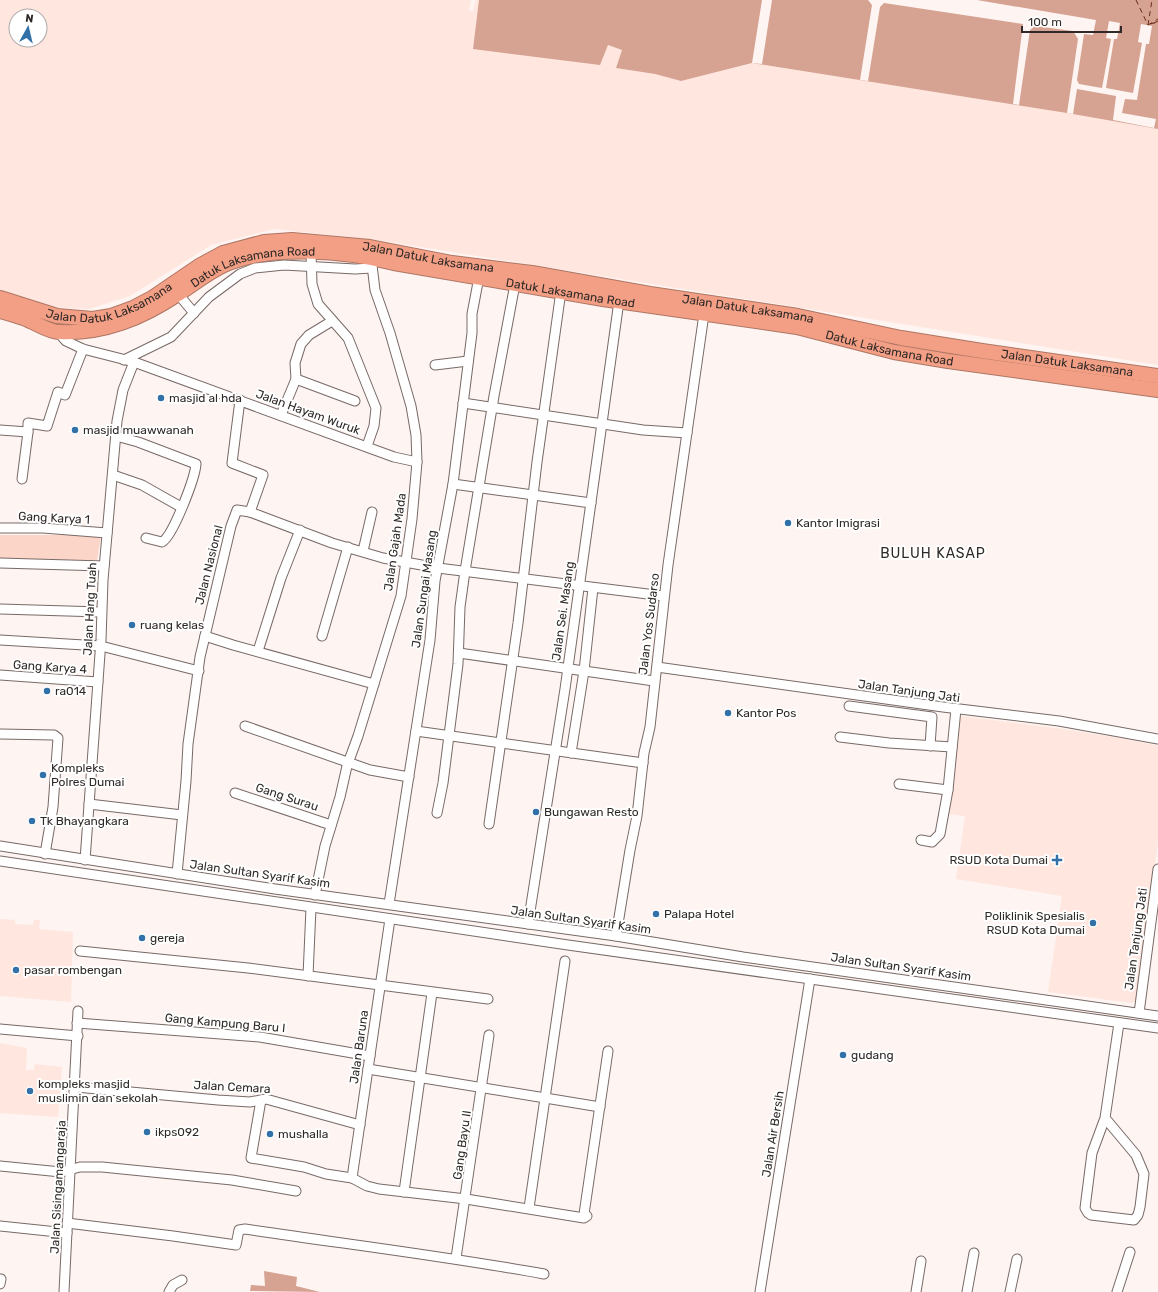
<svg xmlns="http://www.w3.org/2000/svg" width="1158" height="1292" font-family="Rubik,sans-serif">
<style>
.built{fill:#ffe6de;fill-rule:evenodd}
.green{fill:#fcd5c9}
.water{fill:#d6a292}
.pier{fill:#fef4f1}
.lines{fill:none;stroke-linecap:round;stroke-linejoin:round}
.ferry{stroke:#6a2a16;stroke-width:1;stroke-dasharray:5 4;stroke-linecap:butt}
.minor-casing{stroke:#786a66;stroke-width:11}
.highway-casing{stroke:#ae7664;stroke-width:16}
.minor{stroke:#fff;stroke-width:9}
.highway{stroke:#f39f85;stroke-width:14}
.poi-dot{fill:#3271a7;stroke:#fff;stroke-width:1.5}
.labels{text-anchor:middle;stroke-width:4;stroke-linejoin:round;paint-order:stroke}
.street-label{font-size:12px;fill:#2f2927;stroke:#fff}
.poi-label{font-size:12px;fill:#2f2927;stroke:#fff;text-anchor:start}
.quarter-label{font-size:14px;letter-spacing:1px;fill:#2f2927;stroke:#fff}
</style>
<rect width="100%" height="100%" fill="#fef4f1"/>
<g class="built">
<path d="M 0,0 L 471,0 L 469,11 L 473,11 L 476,0 L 479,0 L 473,49 L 607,45 L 622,50 L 616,68 L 655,74 L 681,81 L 752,63 L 1067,113 L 1158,129 L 1158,365 L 377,240 L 274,229 L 211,245 L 130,296 L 89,309 L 44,307 L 0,291 ZM 16,16 L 40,16 L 40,40 L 16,40 Z"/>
<polygon points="960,716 1063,729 1132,740 1158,746 1158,841 1139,998 1132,1003 1048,992 1062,896 956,879 965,816 948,814"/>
<polygon points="0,919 15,920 15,924 33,925 34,920 40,920 39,929 73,932 71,1002 0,996"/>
<polygon points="0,1043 27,1048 26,1070 34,1070 35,1064 62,1067 58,1117 0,1113"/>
</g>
<polygon class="green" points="0,535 101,535 97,561 0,559"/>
<g class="water">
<polygon points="479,0 1158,0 1158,129 1067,113 752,63 681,81 655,74 616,68 622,50 608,45 600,65 473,49"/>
<polygon points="264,1271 297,1277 296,1286 320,1292 250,1291 251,1285 265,1286"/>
</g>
<g class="pier">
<polygon points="762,0 772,0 762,64 752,63"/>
<polygon points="868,0 977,0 1096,20 1093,35 1084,34 1077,80 1079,84 1102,88 1111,39 1106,38 1109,21 1120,23 1117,39 1114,39 1106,88 1133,93 1142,43 1138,42 1141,24 1152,26 1149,44 1146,44 1137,100 1125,99 1122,113 1156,119 1154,128 1113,120 1116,96 1077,89 1073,114 1067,113 1078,39 1073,31 1035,26 1030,30 1019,105 1013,104 1023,24 884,3 880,7 868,81 860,80 872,5"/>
</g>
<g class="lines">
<g class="ferry">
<polyline points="1136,0 1148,25"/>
<polyline points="1154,23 1158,21"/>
<polyline points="1150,24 1158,22"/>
<polyline points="1148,25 1152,0"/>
<polyline points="1148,25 1158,19"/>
</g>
<g class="minor-casing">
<g id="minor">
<polyline points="311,252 312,284 318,304 348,338 376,408 374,426 367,446"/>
<polyline points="178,294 194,313"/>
<polyline points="58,332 66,341 83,349 134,362 394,457 417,462"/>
<polyline points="124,360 171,337 209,297 240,274 255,268 284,265 355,269 372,268"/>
<polyline points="435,365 468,361"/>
<polyline points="296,379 355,401"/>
<polyline points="240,400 232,463 263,475 250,512"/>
<polyline points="463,403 643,430 687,433"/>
<polyline points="281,415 296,379 295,363 301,344 309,335 332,321"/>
<polyline points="0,430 28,432 28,423 47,426 58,392 65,395 83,349"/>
<path d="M 116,436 L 138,442 L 196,464 C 195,478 173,536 162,542 L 146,538"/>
<polyline points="113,475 142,485 181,507"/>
<polyline points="22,479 28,432"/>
<polyline points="453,484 591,503"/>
<polyline points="0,528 43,528 107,533"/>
<polyline points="363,551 372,512"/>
<polyline points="0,563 104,566"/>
<polyline points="0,609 101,612"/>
<polyline points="205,636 233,645 374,684"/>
<polyline points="322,636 348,547"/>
<polyline points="0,640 101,646 199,671"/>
<polyline points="258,651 281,578 300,530"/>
<polyline points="459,653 654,681"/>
<polyline points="657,667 943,707 1059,721 1158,739"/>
<polyline points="0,675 98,682"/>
<polyline points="849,706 932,717 930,746"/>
<polyline points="245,726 370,770 409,777"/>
<polyline points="416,731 643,763"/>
<polyline points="0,734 54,735 58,738 53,807 45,854"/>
<polyline points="840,737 889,743 952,747"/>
<polyline points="571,753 584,671 593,588"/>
<polyline points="899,784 948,790"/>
<polyline points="235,793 331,825"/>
<polyline points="89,804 182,815"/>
<polyline points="437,813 443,783 458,664 460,607 465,571 494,396 515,284"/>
<polyline points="489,824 518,623 537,462 561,291"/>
<polyline points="921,840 932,842 940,834 948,790 956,709"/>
<polyline points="0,846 275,889 616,936 743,957 1158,1016"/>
<polyline points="85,860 101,640 103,580 117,421 123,390 134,362"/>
<polyline points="0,861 568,945 1158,1028"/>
<polyline points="177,874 186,781 188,744 200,657 231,526 237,510 250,512 332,543 383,558 438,568 664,596"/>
<polyline points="315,895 325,846 340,797 347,766 358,736 401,596 412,519 417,462 416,435 411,406 390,333 375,290 371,257"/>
<polyline points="389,904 430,640 435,581 453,484 472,333 472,314 479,277"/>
<polyline points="528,924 565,689 619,301"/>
<polyline points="616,936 630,850 637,816 644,753 650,727 668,565 704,314"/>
<polyline points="80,951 248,968 488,999"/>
<polyline points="308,976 311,908"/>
<polyline points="1139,1013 1158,869"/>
<polyline points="77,1023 260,1037 370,1056"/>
<polyline points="0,1029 78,1036"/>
<polyline points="368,1069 600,1107"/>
<polyline points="76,1087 218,1100 250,1102 266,1099 360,1125"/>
<polyline points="261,1100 251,1158 304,1167 326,1174 352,1178 367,1186 379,1189 466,1199 584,1218 587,1216 584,1214 608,1051"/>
<polyline points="1105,1118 1136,1155 1144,1174 1140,1207 1138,1215 1134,1220 1091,1215 1088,1213 1085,1208 1092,1153 1105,1118 1119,1023"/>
<polyline points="0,1166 61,1172 80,1167 102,1167 232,1180 296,1191"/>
<polyline points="352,1178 390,919"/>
<polyline points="404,1192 432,993"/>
<polyline points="529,1208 565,961"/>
<path d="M 67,1223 L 173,1236 L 236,1245 L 239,1230 L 245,1229 C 345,1244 445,1256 544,1274"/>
<polyline points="0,1226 67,1233"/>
<polyline points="456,1258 489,1035"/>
<polyline points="0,1284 1,1279"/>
<polyline points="64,1292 78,1011"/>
<polyline points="169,1292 173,1285 182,1280"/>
<polyline points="760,1292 810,979"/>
<polyline points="916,1292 921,1261"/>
<polyline points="967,1292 974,1253"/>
<polyline points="1010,1292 1017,1259"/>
<polyline points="1117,1292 1130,1252"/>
</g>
</g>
<g class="highway-casing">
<g id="highway">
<path id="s1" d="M 0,298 L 57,316 L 93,319 L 111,316 L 133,308 L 152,298 L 199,266 L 223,253 L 264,242 L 292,240 L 370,247 L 452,263 L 532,273 L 650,294 L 798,316 L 901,338 L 982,351 L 1158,376"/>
<path id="s2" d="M 0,311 C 9,313 17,316 26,319 C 36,323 49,332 60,332 C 104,334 142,318 178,294 C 194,284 207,273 224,265 C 271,244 345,251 394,263 L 603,299 L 797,327 L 894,352 L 948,361 L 1158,390"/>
</g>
</g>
<use href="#minor" class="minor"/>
<use href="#highway" class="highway"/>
</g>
<g class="poi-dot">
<circle cx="161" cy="398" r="4"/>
<circle cx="75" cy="430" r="4"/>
<circle cx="788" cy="523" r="4"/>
<circle cx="132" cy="625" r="4"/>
<circle cx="47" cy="691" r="4"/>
<circle cx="728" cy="713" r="4"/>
<circle cx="43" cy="775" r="4"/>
<circle cx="536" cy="812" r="4"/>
<circle cx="32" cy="821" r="4"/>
<path d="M1055 854h4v4h4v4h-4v4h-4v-4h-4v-4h4z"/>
<circle cx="656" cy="914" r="4"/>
<circle cx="1093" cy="923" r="4"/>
<circle cx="142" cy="938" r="4"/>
<circle cx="16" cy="970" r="4"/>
<circle cx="843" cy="1055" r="4"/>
<circle cx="30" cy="1091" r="4"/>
<circle cx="147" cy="1132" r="4"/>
<circle cx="270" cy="1134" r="4"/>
</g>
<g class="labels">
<g class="street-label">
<text dy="4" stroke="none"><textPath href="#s1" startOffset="451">Jalan Datuk Laksamana</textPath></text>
<text dy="4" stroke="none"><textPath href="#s2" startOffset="272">Datuk Laksamana Road</textPath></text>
<text dy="4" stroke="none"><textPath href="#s2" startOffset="596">Datuk Laksamana Road</textPath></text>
<text dy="4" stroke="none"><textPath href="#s1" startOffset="115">Jalan Datuk Laksamana</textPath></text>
<text dy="4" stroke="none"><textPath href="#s1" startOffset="775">Jalan Datuk Laksamana</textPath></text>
<text dy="4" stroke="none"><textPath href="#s2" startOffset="920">Datuk Laksamana Road</textPath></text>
<text dy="4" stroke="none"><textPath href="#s1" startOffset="1099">Jalan Datuk Laksamana</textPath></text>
<text transform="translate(308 412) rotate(20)" y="4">Jalan Hayam Wuruk</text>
<text transform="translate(54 518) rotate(3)" y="4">Gang Karya 1</text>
<text transform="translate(395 542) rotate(-82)" y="4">Jalan Gajah Mada</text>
<text transform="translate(209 565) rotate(-76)" y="4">Jalan Nasional</text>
<text transform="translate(424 589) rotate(-82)" y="4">Jalan Sungai Masang</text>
<text transform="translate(90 609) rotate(-87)" y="4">Jalan Hang Tuah</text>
<text transform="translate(563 611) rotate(-82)" y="4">Jalan Sei. Masang</text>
<text transform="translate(649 624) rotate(-83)" y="4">Jalan Yos Sudarso</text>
<text transform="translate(50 667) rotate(4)" y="4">Gang Karya 4</text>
<text transform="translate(909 691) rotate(8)" y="4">Jalan Tanjung Jati</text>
<text transform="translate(287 797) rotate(18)" y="4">Gang Surau</text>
<text transform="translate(260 874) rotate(8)" y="4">Jalan Sultan Syarif Kasim</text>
<text transform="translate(581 920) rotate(8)" y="4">Jalan Sultan Syarif Kasim</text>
<text transform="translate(1136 939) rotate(-82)" y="4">Jalan Tanjung Jati</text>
<text transform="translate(901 967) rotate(8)" y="4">Jalan Sultan Syarif Kasim</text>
<text transform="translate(225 1023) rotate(5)" y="4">Gang Kampung Baru I</text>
<text transform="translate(359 1047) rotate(-82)" y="4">Jalan Baruna</text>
<text transform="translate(232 1087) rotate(3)" y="4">Jalan Cemara</text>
<text transform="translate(773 1134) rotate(-81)" y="4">Jalan Air Bersih</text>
<text transform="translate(462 1145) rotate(-82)" y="4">Gang Bayu II</text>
<text transform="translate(58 1187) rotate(-87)" y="4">Jalan Sisingamangaraja</text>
</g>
<g class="poi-label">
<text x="169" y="402">masjid al hda</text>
<text x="83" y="434">masjid muawwanah</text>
<text x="796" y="527">Kantor Imigrasi</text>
<text x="140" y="629">ruang kelas</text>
<text x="55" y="695">ra014</text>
<text x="736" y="717">Kantor Pos</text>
<text x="51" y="772">Kompleks<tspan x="51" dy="14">Polres Dumai</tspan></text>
<text x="544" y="816">Bungawan Resto</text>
<text x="40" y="825">Tk Bhayangkara</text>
<text x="1048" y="864" text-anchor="end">RSUD Kota Dumai</text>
<text x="664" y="918">Palapa Hotel</text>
<text x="1085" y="920" text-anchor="end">Poliklinik Spesialis<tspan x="1085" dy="14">RSUD Kota Dumai</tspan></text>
<text x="150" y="942">gereja</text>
<text x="24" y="974">pasar rombengan</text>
<text x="851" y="1059">gudang</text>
<text x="38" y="1088">kompleks masjid<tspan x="38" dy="14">muslimin dan sekolah</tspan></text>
<text x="155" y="1136">ikps092</text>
<text x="278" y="1138">mushalla</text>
</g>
<g class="quarter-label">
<text x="933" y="558">BULUH KASAP</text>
</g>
</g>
<g transform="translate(28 28) rotate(8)"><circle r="19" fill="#ffffff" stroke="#aca9a9"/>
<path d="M0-3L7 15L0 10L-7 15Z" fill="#3271a7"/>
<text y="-6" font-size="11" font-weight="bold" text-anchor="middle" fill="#2f2927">N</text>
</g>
<path d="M1022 26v6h99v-6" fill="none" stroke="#2f2927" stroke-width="2"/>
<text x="1028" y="26" font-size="12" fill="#2f2927" stroke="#ffffff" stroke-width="3" paint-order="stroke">100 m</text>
</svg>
